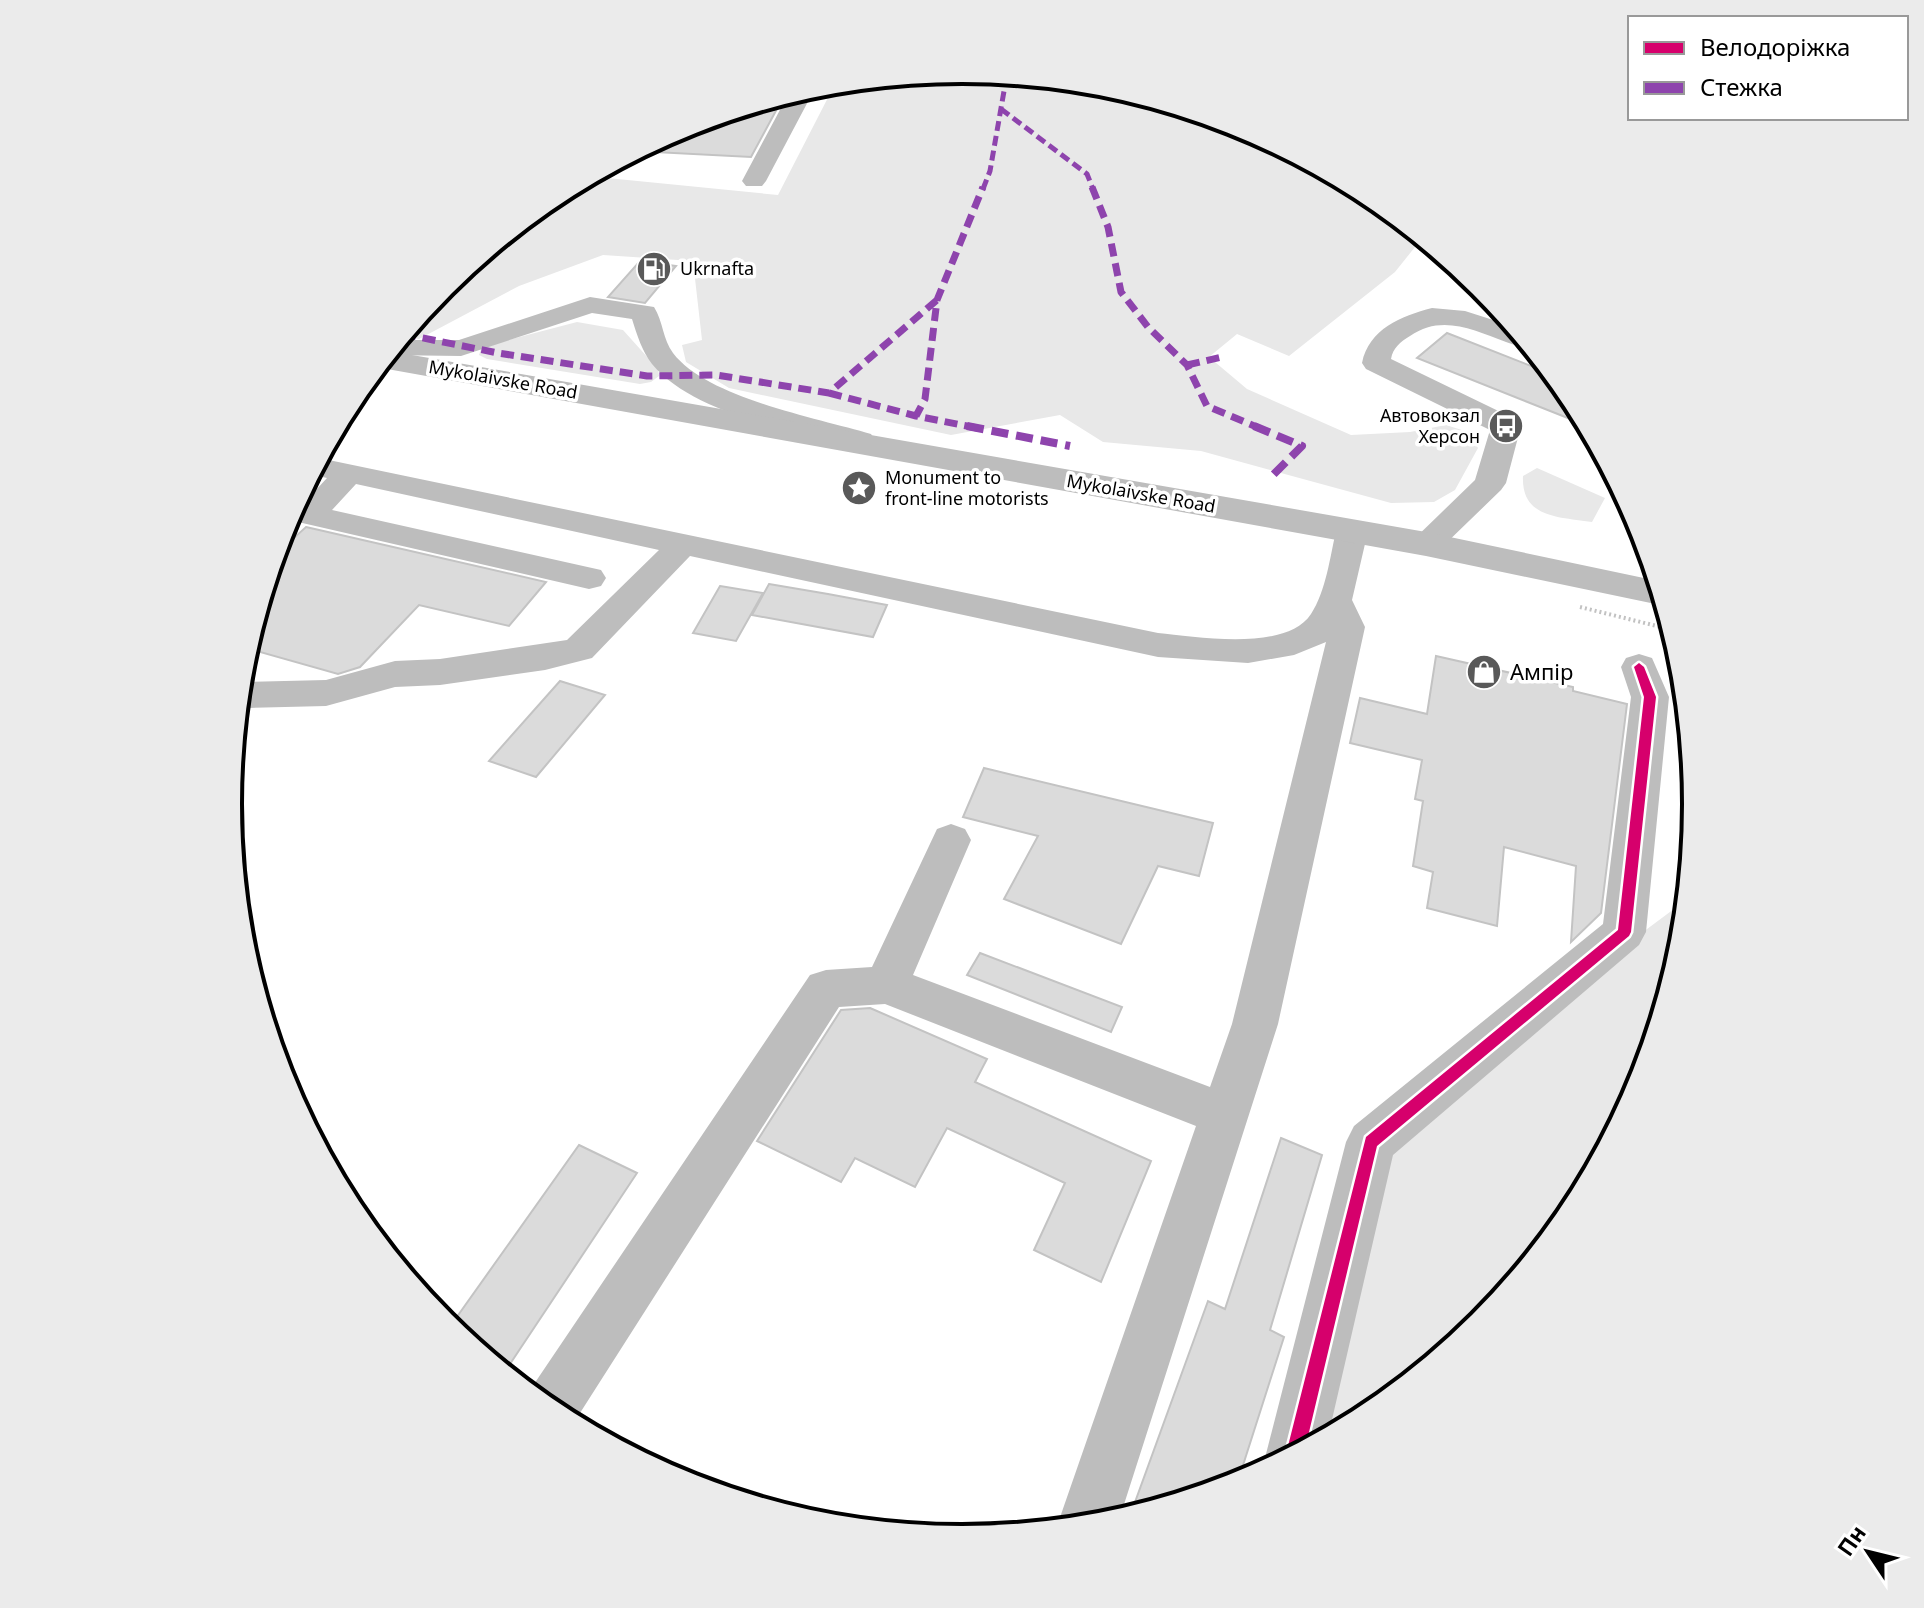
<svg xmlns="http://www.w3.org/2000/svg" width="1924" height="1608" font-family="'Noto Sans',sans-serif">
<rect width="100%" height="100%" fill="#fff"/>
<path fill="#e8e8e8" d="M962 70 1106 84 1243 126 1370 194 1423 237 1395 272 1289 356 1237 334 1209 357 1247 389 1351 435 1410 432 1446 425 1468 432 1478 448 1455 490 1434 502 1391 503 1201 451 1103 442 1060 415 951 435 729 388 686 362 682 345 702 340 693 261 603 255 519 286 419 339 401 336 443 285 555 193 587 176 778 195 836 82Z
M577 322 623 330 658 369 659 376 651 382 640 384 487 359 479 355 481 349 493 344Z
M1537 468 1605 498 1592 522C1559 517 1521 518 1523 476Z
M1686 900 1682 948 1640 1085 1572 1212 1481 1323 1369 1415 1318 1442 1385 1150 1635 938Z"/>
<path fill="#dbdbdb" stroke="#c3c3c3" stroke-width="2" d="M785 94 751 157 634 151 682 126Z
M640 261 676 266 645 303 608 297Z
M1447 333 1554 375 1573 397 1588 426 1417 358Z
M306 527 546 582 509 626 419 605 360 667 338 674 246 648 274 556Z
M769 584 828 594 887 605 873 637 752 615Z
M720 586 763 593 736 641 693 633Z
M1436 656 1573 687V691L1627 704 1601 913 1571 942 1576 866 1504 847 1497 926 1427 908 1433 872 1413 866 1423 801 1415 799 1422 760 1350 743 1360 698 1427 714Z
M560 681 605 695 536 777 489 761Z
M984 768 1213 823 1199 876 1158 866 1121 944 1004 899 1038 836 963 817Z
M980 953 1122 1007 1111 1032 967 975Z
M870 1008 987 1059 975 1082 1151 1161 1101 1282 1034 1250 1065 1183 947 1128 915 1187 855 1158 841 1182 757 1141 841 1010Z
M1281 1138 1322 1155 1270 1330 1284 1337 1237 1484 1130 1516 1208 1301 1225 1309Z
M579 1145 637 1173 504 1373 449 1328Z"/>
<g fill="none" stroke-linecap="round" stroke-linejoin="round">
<path stroke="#c2c2c2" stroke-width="4" stroke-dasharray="2 3" stroke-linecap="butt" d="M1580 607 1673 630"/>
<path fill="#bdbdbd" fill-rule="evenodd" d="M807 88 812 94 766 181 762 186H746L742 181 789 93Z
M590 297 654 307C663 321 663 340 673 353 707 398 817 418 871 434L875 440 871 446 860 449 849 446C789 429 694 414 652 364 642 351 637 335 632 319L592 313 461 356 386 355 398 340H459Z
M1432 308 1465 311 1515 327 1531 346C1522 348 1515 345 1506 342 1473 330 1442 314 1410 336 1400 342 1393 348 1391 359L1517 420 1521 426 1506 483 1501 490 1438 551 1426 554 1414 551 1409 544 1475 480 1490 430 1366 369 1362 363C1369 329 1401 316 1432 308Z
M319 458 1158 633C1197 637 1286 652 1311 614 1326 591 1330 557 1336 531L1340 524 1352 521 1364 524 1368 531 1352 600 1365 627 1278 1024 1119 1520 1058 1529 1057 1526 1196 1126 885 1004 839 1007 573 1424 554 1414 528 1393 810 975 826 970 872 967 937 829 951 824 965 829 971 840 913 975 1210 1087 1232 1024 1326 642 1294 655 1248 663 1158 657 690 556 592 658 545 670 440 685 395 687 326 706 249 708 238 705 240 685 249 682 326 680 395 661 440 659 567 640 659 550 356 484 332 510 601 570 606 578 601 586 589 589 298 522 293 515 327 478 310 474Z
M1639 654 1652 658 1669 697 1646 932 1639 945 1393 1155 1328 1437 1272 1467 1266 1454 1346 1142 1354 1126 1603 924 1631 697 1621 667 1626 658Z"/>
<path fill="#bdbdbd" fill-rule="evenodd" d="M389 351 1426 532 1658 581 1665 606 1426 556 376 367Z"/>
<path stroke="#8e44ad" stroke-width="5" stroke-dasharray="10 5" stroke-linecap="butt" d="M1001 109 1087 174 1093 189
M983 189 990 171 1007 74"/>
<path stroke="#8e44ad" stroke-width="7" stroke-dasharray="13 7" stroke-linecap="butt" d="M1092 187 1108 227 1121 292 1148 327 1187 365 1207 406 1259 428
M403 334 498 353 647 376 716 375 829 393 937 300
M1187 365 1222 357
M829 393 916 416
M977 428 916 416 925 399 937 300 983 187"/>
<path stroke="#8e44ad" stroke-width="8" stroke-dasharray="17 8" stroke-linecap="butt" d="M967 426 1070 446
M1254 426 1302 446 1273 475"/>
<g stroke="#fff" stroke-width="5">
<path id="cycleway" d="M1639 663 1644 667 1656 697 1631 932 1629 936 1377 1146 1305 1449 1288 1458 1286 1454 1366 1137 1618 930 1644 697 1634 667Z"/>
</g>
<use href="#cycleway" fill="#d6006c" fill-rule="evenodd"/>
</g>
<defs>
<g id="fuel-disc" transform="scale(1.8)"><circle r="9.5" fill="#595959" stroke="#fff"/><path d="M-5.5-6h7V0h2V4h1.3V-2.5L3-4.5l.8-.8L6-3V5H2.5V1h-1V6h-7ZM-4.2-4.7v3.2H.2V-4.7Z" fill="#fff"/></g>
<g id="bus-disc" transform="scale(1.8)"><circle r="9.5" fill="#595959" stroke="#fff"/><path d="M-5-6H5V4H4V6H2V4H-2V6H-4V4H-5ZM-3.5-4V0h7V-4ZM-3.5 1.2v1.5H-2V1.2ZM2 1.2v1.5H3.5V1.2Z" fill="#fff"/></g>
<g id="sight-disc" transform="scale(1.8)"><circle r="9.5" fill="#595959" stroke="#fff"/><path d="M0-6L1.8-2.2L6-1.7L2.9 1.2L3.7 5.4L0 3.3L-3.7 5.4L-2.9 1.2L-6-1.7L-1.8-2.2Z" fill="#fff"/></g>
<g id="shop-disc" transform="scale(1.8)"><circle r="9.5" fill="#595959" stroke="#fff"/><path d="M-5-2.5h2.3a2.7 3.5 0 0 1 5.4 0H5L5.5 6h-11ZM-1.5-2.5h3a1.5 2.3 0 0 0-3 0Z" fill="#fff"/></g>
</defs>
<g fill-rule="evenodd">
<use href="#fuel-disc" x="654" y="269"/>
<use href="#bus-disc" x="1506" y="426"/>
<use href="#sight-disc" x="859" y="488"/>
<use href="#shop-disc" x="1484" y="672"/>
</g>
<g text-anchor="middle" stroke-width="7" stroke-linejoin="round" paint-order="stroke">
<g font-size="18" fill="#000" stroke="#fff" text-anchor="start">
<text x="680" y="275">Ukrnafta</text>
<text x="1480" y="422" text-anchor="end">Автовокзал<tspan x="1480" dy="21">Херсон</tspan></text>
<text x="885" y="484">Monument to<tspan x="885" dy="21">front-line motorists</tspan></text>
</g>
<g font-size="18" fill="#000" stroke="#fff">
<text transform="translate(503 380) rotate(10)" y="6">Mykolaivske Road</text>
<text transform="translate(1141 494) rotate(10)" y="6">Mykolaivske Road</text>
</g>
<g font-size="22" fill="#000" stroke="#fff" text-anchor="start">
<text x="1510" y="680">Ампір</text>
</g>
</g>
<path d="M0 0H1924V1608H0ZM242 804a720 720 0 1 1 1440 0a720 720 0 1 1-1440 0Z" fill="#ebebeb" fill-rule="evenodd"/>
<path fill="none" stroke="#000" stroke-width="4" d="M242 804a720 720 0 1 1 1440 0a720 720 0 1 1-1440 0Z"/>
<rect x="1628" y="16" width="280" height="104" fill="#ffffff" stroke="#999999" stroke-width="2"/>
<rect x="1644" y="42" width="40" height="12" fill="#d6006c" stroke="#999999" stroke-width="2"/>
<text x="1700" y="56" font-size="24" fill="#000000">Велодоріжка</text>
<rect x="1644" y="82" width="40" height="12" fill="#8e44ad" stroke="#999999" stroke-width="2"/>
<text x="1700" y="96" font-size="24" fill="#000000">Стежка</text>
<g transform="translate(1868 1552) rotate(305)" stroke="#ffffff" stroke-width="6" paint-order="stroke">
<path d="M0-6L14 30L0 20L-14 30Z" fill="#000000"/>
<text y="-12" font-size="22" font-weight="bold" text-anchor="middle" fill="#000000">Пн</text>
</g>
</svg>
